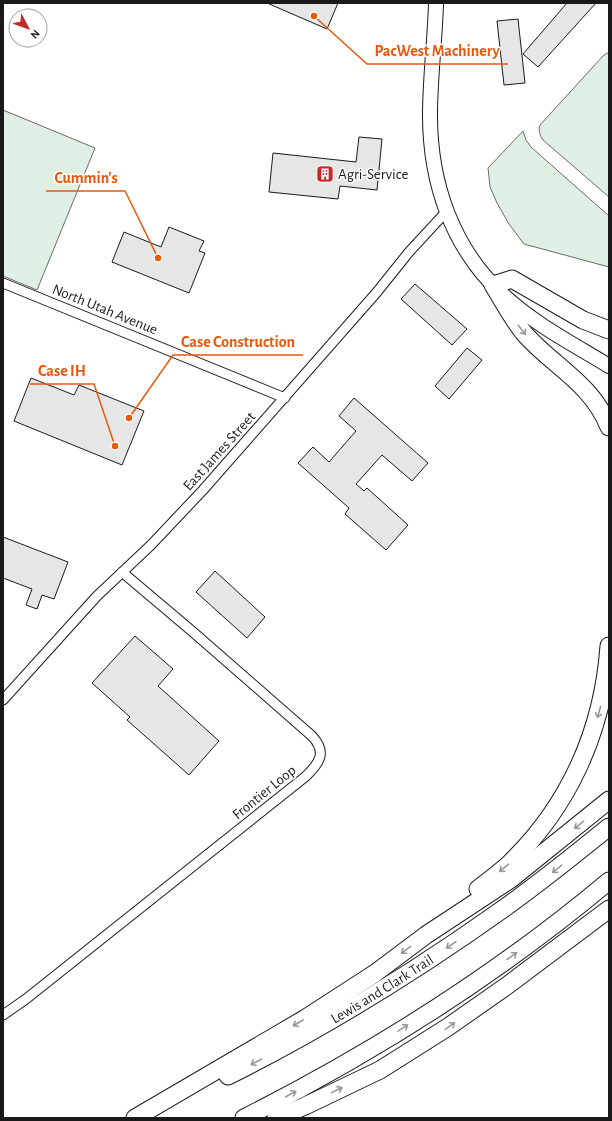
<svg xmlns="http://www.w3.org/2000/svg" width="612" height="1121" font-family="'Alegreya Sans',sans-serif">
<rect width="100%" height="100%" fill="#fff"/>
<path fill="#e0efe3" stroke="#6a6a6a" d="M607 53 609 54V197L543 140C540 135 538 131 540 125L603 56Z
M3 110 95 148 37 290 3 276Z
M523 131 526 140 531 147 609 216V267L524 244 509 224 497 203 490 187 488 168Z"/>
<path fill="#e6e6e6" stroke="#1a1a1a" d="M267 3H338L327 29Z
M567 3H596L538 67 523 54Z
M518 19 525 83 504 85 497 21Z
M359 137 382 139 377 190 340 186 338 199 269 192 273 153 356 162Z
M169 227 204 241 199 251 205 253 189 293 112 262 124 232 161 247Z
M415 284 467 329 452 345 401 299Z
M467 348 482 360 449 399 435 386Z
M31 378 74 395 79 385 144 411 122 465 14 421Z
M354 398 428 463 412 481 382 455 356 484 364 491 367 488 408 525 386 550 345 514 349 508 298 463 313 447 329 462 356 431 339 416Z
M3 537 68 562 54 599 42 595 37 609 26 605 32 589 3 578Z
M215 571 265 617 247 638 196 592Z
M135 636 173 669 158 686 219 741 189 775 127 720 130 717 92 683Z"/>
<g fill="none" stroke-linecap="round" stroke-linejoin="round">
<g stroke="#1a1a1a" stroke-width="11">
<path id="minor" d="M3 283 285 398
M3 700 97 596 151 545 203 490 377 292 409 252 446 212
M3 1015 26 999 305 777C320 763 327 752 312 736L193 632 122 572"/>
</g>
<g stroke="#1a1a1a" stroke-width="16">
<path id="primary" d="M436 3C435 40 430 78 430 115 430 183 452 248 503 295 534 324 573 344 609 366"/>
</g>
<g stroke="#1a1a1a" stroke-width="19">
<g id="motorway">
<path d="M609 330 583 320 512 279 493 285C503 301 512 318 523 332 552 366 591 382 609 427"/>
<path d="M478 889C488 881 499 873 509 864 570 805 603 730 609 646"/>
<path id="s1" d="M228 1076C324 1028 416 971 503 909 540 883 574 855 609 827"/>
<path d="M135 1118 306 1018 374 974 426 935 511 879 609 800"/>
<path d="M244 1118C373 1053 498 974 609 881"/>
<path d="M276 1118 305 1106 380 1070 448 1027 508 985 609 909"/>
</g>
</g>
<use href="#minor" stroke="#fff" stroke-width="9"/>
<use href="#primary" stroke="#fff" stroke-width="14"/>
<use href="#motorway" stroke="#fff" stroke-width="17"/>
</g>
<defs><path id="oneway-shaft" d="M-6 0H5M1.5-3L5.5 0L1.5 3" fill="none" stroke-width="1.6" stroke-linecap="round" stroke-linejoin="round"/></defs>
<g stroke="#989898">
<use href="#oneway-shaft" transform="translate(522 330) rotate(52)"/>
<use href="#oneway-shaft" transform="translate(599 712) rotate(106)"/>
<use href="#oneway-shaft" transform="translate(579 825) rotate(141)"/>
<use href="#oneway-shaft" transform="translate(504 868) rotate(140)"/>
<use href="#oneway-shaft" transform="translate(557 869) rotate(141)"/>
<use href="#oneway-shaft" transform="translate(451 945) rotate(146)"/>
<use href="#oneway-shaft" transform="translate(406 950) rotate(144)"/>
<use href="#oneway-shaft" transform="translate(512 956) rotate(-35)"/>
<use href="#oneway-shaft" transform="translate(298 1023) rotate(150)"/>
<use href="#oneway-shaft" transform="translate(450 1026) rotate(-34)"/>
<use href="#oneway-shaft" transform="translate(403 1028) rotate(-32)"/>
<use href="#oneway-shaft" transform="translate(256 1062) rotate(152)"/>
<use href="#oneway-shaft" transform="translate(337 1090) rotate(-26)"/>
<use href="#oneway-shaft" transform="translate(291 1094) rotate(-28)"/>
</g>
<defs>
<g id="building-square" transform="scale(0.9)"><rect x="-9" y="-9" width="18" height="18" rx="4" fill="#c62828" stroke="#fff"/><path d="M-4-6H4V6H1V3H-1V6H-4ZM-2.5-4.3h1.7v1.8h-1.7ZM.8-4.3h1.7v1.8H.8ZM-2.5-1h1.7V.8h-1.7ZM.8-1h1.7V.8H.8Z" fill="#fff"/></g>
</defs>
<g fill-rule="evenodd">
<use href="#building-square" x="325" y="174"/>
</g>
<g text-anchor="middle" stroke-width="3" stroke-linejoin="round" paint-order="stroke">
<g font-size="15" fill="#1a1a1a" stroke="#fff" text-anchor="start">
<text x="338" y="179">Agri-Service</text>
</g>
<g font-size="15" fill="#1a1a1a" stroke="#fff">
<text transform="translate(105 309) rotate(22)" y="5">North Utah Avenue</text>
<text transform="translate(219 451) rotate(-48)" y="5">East James Street</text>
<text transform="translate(264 792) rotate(-39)" y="5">Frontier Loop</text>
<text dy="5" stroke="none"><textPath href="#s1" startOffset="177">Lewis and Clark Trail</textPath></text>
</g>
</g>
<path fill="none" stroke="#e8590c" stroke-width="1.5" d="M314 16L367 64H508M158 258L125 191H46M129 418L173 355H303M115 446L94 384H30"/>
<g fill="#e8590c" stroke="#fff" stroke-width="1.5">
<circle cx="314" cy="16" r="4"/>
<circle cx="158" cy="258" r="4"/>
<circle cx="129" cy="418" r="4"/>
<circle cx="115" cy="446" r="4"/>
</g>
<g font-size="16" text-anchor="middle" font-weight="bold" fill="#e8590c" stroke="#fff" stroke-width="3" stroke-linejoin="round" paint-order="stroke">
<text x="437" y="56">PacWest Machinery</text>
<text x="86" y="183">Cummin's</text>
<text x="238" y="347">Case Construction</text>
<text x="62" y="376">Case IH</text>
</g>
<rect width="612" height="1121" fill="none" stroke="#1a1a1a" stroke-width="8"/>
<g transform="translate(28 28) rotate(131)"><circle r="19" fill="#ffffff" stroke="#a3a3a3"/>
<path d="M0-3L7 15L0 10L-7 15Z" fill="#c62828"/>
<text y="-6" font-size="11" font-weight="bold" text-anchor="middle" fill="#1a1a1a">N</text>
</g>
</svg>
